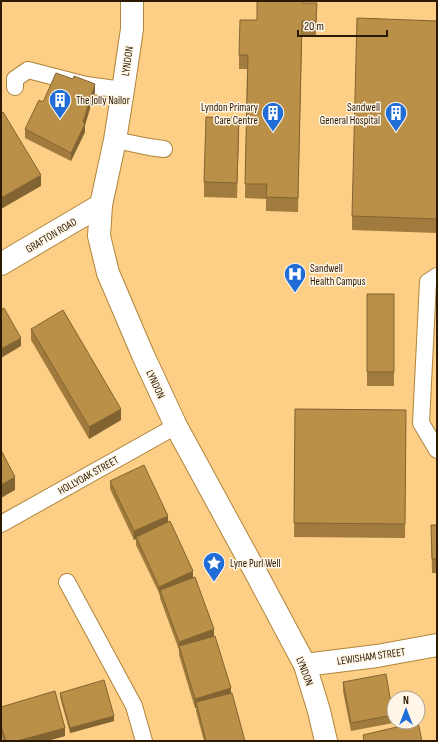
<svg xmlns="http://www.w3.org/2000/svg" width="438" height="742" font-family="'Sofia Sans Condensed',sans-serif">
<rect width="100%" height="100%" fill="#fcce86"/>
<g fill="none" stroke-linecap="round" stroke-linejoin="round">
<g stroke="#b0853c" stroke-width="18">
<path id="lane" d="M15 87V79L28 70 86 85 123 90
M115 140 149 147 164 149
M437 276 428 282 421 423 437 450
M1 524 176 426
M67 582 134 706 144 741"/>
</g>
<g stroke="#b0853c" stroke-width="24">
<path id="street" d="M1 264 101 205
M305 665 377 656 437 645"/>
</g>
<g stroke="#b0853c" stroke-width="24">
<path id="secondary" d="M132 1V29L123 90 115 140 101 205 99 236 108 273 143 355 176 426 256 573 305 665 319 711 326 741"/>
</g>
<use href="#lane" stroke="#fff" stroke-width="16"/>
<use href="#street" stroke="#fff" stroke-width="22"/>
<use href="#secondary" stroke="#fff" stroke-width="22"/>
</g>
<path fill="#a07b3d" d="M303 3 317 17 316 35H302L298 212 266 211V199L245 198 247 69H239V55L257 20Z
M437 21V233L352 230V216Z
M73 79 95 92 85 125V132L71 161 25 138V129L43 102Z
M239 132 237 198 204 197V182Z
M367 294H394V386H367Z
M31 329 121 420 89 439 31 340Z
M295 409 406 410 405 538 294 537Z
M110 481 168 522 193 578 214 636 245 741H204L196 711V708H195L179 655V650L160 598V595L136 545V539L134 540 110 489Z
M431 525H437V573H432Z
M343 682 393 715V723L351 731 343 691Z
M60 693 114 721 70 733 60 697Z
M1 707 65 736 47 741H3L1 734Z"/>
<path fill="#826432" d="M95 84V92L85 125V132L71 161V153Z
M41 175V186L1 209V198Z
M21 338V346L1 358V349Z
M121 409V420L89 439V427Z
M15 477V490L1 498V485Z
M168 516V524L136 537V539L134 540V531Z
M193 571V580L160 590 159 596V587Z
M214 629V637L179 646V650V642Z
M231 688V697L196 702V708H195V699Z
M114 716V721L70 733V728Z
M65 728V736L47 741H17Z"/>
<path fill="#ba8f47" stroke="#826432" d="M257 1H303V3H317L316 21H302L298 198 266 197 267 184H245L248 55H239L240 20H257Z
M357 18 437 21V219L352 216Z
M56 73 73 79 74 76 95 84 83 122 85 124 71 153 25 129 39 100 43 102Z
M3 112 41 175 1 198V113Z
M206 117 239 118 237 183 204 182Z
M367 294H394V372H367Z
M4 308 21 338 1 349V310Z
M63 310 121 409 89 427 31 329Z
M295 409 406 410 405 524 294 523Z
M1 450 15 477 1 485Z
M144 465 168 516 134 531 110 481Z
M170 521 193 571 159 587 136 537Z
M431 525H437V559H432Z
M195 577 214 629 179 642 160 590Z
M215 636 231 688 195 699 179 646Z
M386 674 393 715 351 723 343 682Z
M104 680 114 716 70 728 60 693Z
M55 691 65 728 17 741H6L1 726V707Z
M232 693 245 741H206L196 702Z
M418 722 422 741H364L363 735Z"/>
<defs>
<g id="building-pin" transform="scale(1.15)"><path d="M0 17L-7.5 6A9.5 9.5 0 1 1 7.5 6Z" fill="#216dd8" stroke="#fff6e8"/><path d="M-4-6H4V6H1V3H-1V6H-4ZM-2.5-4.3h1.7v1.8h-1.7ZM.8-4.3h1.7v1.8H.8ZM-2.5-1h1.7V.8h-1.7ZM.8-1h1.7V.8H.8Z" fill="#fff"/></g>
<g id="hospital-pin" transform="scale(1.15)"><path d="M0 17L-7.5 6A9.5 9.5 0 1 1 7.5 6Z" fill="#216dd8" stroke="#fff6e8"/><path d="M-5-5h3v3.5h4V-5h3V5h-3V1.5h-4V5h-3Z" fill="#fff"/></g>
<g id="sight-pin" transform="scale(1.15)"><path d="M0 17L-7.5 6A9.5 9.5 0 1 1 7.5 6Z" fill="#216dd8" stroke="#fff6e8"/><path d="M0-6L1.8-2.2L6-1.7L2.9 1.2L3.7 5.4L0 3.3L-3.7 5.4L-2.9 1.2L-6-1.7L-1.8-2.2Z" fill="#fff"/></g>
</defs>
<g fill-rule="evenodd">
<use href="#building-pin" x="60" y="100"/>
<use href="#building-pin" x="273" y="113"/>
<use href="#building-pin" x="396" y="113"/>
<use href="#hospital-pin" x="295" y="274"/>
<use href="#sight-pin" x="214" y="563"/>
</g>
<g text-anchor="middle" stroke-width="3" stroke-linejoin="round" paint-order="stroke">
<g font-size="11" fill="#2b1a00" stroke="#fff6e8">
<text transform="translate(127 61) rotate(-82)" y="4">LYNDON</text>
<text transform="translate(51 235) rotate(-31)" y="4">GRAFTON ROAD</text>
<text transform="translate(156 384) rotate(65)" y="4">LYNDON</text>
<text transform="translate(88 475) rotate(-29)" y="4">HOLLYOAK STREET</text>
<text transform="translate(371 656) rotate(-8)" y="4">LEWISHAM STREET</text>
<text transform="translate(305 671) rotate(69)" y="4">LYNDON</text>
</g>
<g font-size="11" fill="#2b1a00" stroke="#fff6e8" text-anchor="start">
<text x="76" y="104">The Jolly Nailor</text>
<text x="258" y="111" text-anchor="end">Lyndon Primary<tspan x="258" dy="13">Care Centre</tspan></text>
<text x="380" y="111" text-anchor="end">Sandwell<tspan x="380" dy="13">General Hospital</tspan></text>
<text x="310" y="272">Sandwell<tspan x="310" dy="13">Health Campus</tspan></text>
<text x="230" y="567">Lyne Purl Well</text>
</g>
</g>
<rect width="438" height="742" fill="none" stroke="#2b1a00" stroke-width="4"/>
<g transform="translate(406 710)"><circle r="19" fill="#fff6e8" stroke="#aa9e8b"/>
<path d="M0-3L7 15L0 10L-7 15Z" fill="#216dd8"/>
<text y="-6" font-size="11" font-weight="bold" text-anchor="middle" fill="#2b1a00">N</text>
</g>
<path d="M298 30v6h89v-6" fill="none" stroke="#2b1a00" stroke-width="2"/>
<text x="304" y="30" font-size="12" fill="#2b1a00" stroke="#fff6e8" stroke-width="3" paint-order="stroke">20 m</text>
</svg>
